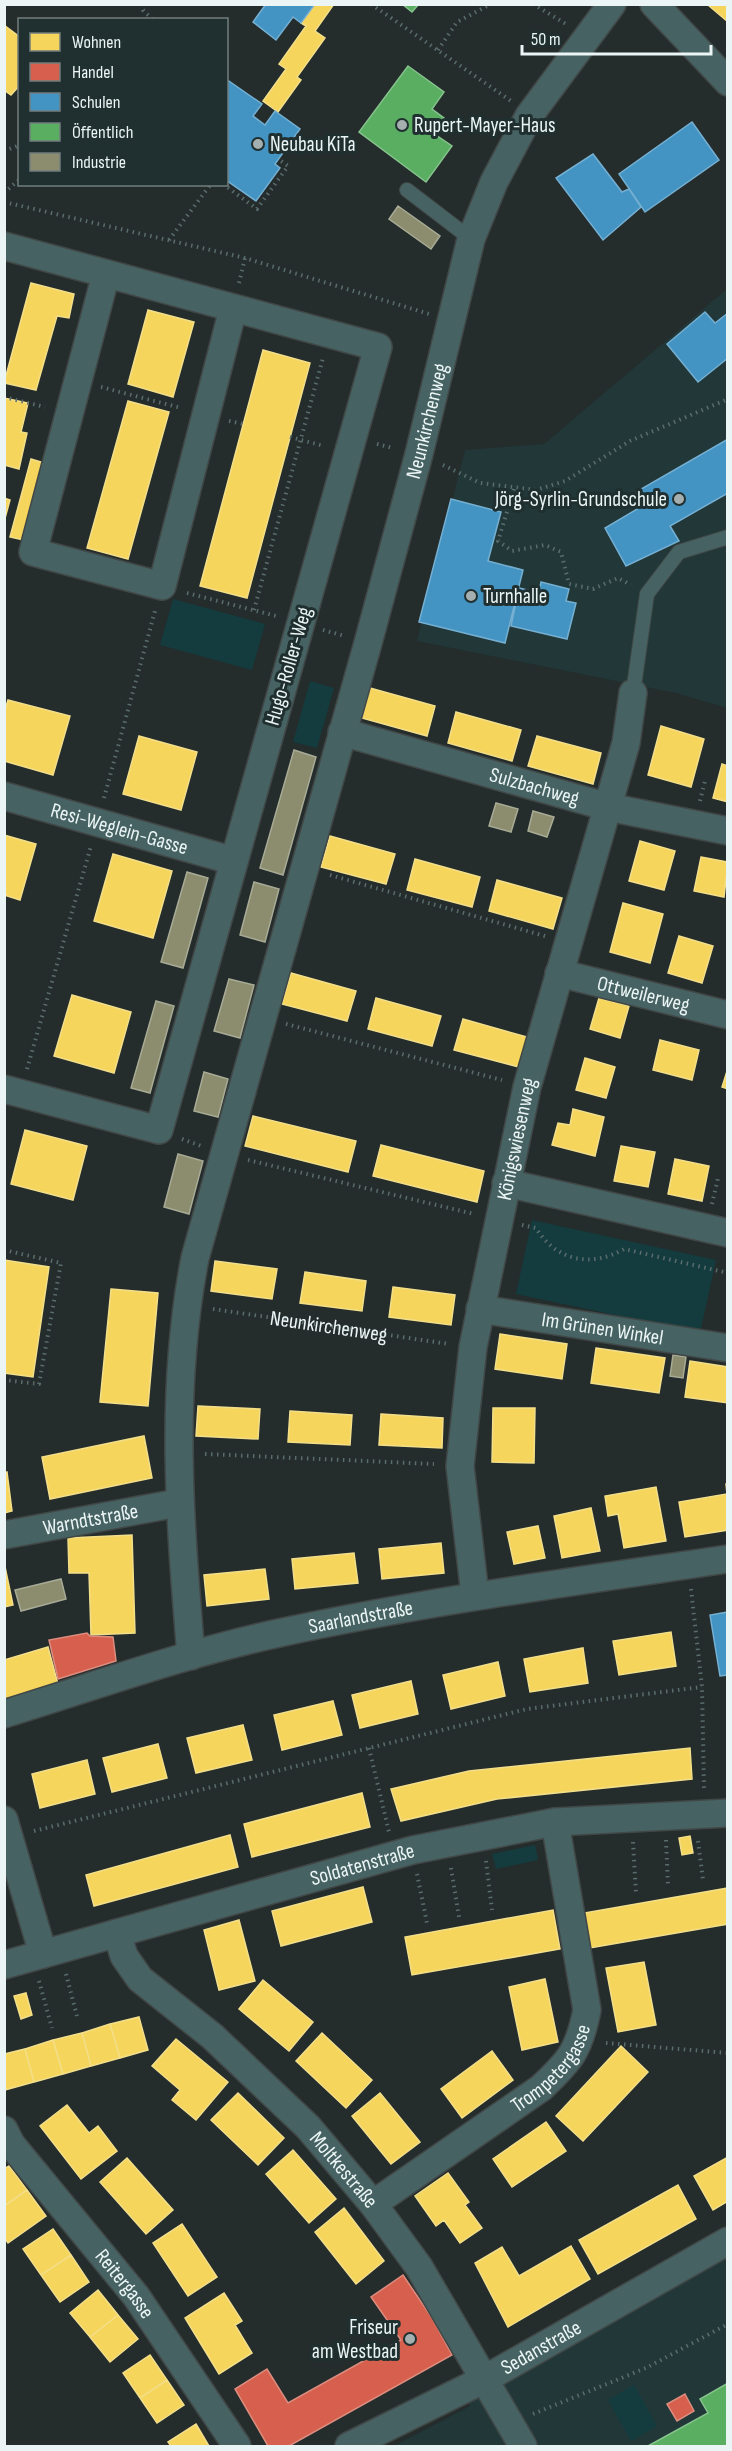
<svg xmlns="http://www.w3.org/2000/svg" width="732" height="2451" font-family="'Sofia Sans Condensed',sans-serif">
<rect width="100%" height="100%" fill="#242c2c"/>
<path fill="#213738" d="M727 289V708L676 693 417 641 465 450 544 444Z
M727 2235V2446H394L470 2406 464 2373Z"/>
<path fill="#143c3e" d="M173 599 265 624 252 670 160 645Z
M310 681 334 688 317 748 293 742Z
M532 1220 716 1260 700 1333 516 1294Z
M535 1845 538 1860 496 1869 492 1854Z
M634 2385 657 2426 631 2441 608 2400Z"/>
<path fill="#f6d55c" stroke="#f3df8a" stroke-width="1.5" d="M315 4H334L315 31 325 38 297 77 301 80 278 112 263 101 286 69 279 64 306 26 301 23Z
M728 4V22L708 5 709 4Z
M4 25 20 37V85L11 95 4 90Z
M31 283 74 294 69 318 57 316 36 390 4 383Z
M148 310 194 322 173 397 128 384Z
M263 350 310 363 247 598 200 586Z
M4 398 28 403 21 432 27 433 19 469 4 465Z
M128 401 169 412 128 559 87 548Z
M31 459 51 465 33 542 10 537Z
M4 498 10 500 4 522Z
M370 688 435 706 427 736 362 718Z
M8 700 70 716 53 775 4 761V713Z
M456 712 521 730 512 761 448 743Z
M661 726 704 739 691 787 648 775Z
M139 736 197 752 181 810 123 794Z
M537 736 601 753 593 784 528 766Z
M722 764 728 766V802L713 798Z
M4 835 36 844 20 900 4 895Z
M330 836 395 854 386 884 321 867Z
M640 841 675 851 664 890 629 881Z
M113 854 172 871 153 938 94 921Z
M701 857 728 862 724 897 694 891Z
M415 859 480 877 472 907 407 890Z
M497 880 562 898 553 929 489 911Z
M623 903 663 914 650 963 610 952Z
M679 936 713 946 702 983 668 973Z
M291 973 356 991 347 1021 282 1004Z
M72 995 131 1012 114 1073 54 1056Z
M376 998 441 1016 432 1046 368 1029Z
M599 998 629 1006 620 1038 590 1029Z
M463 1019 527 1037 519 1067 454 1050Z
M660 1040 699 1050 692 1080 653 1070Z
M585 1058 615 1067 606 1098 576 1090Z
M728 1068V1089L722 1087Z
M573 1109 604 1117 595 1156 552 1145 558 1123 570 1125Z
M253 1116 356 1141 348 1172 245 1146Z
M25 1130 87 1146 73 1200 11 1184Z
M381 1145 484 1171 477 1202 373 1176Z
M621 1146 655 1152 648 1187 614 1181Z
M675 1159 709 1166 702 1201 668 1194Z
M4 1260 49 1267 33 1377 4 1373Z
M215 1261 277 1269 272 1299 211 1291Z
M305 1272 366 1281 362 1311 300 1303Z
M393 1287 455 1295 451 1325 389 1317Z
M111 1289 158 1293 148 1406 100 1402Z
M500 1334 567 1344 562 1379 495 1369Z
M596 1348 665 1358 659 1393 591 1383Z
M690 1361 728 1367V1403L685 1397Z
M198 1406 260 1409 258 1439 196 1436Z
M493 1408H535L534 1463 492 1462Z
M290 1411 352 1415 350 1445 288 1442Z
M381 1414 443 1418 442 1448 379 1445Z
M144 1436 152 1478 50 1499 42 1457Z
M7 1472 12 1511 4 1513V1473Z
M726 1484H728V1530L685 1537 679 1502 727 1494Z
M656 1487 666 1541 624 1548 618 1514 608 1516 605 1496Z
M591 1508 600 1551 562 1558 554 1516Z
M538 1526 545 1558 514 1564 507 1532Z
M132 1535 135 1633 91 1635 89 1573H69L68 1538Z
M441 1543 444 1573 382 1579 379 1549Z
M354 1553 358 1583 295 1589 292 1559Z
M4 1562 13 1605 4 1607Z
M265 1569 269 1599 207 1606 204 1575Z
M671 1632 676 1666 619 1675 613 1641Z
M48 1647 58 1684 4 1699V1660Z
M583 1648 588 1683 530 1692 524 1659Z
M498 1662 505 1696 451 1709 443 1675Z
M411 1681 418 1714 360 1728 352 1695Z
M333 1701 342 1735 282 1750 274 1715Z
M243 1725 252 1760 196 1773 187 1738Z
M158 1744 167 1778 112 1792 103 1758Z
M690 1748 692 1779 497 1799 401 1821 391 1789 469 1771Z
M87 1760 95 1794 40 1808 32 1774Z
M362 1793 370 1827 252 1857 244 1824Z
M230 1835 238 1867 94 1906 86 1875Z
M690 1836 693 1853 682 1855 679 1838Z
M363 1887 372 1922 281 1946 272 1911Z
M728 1888V1924L590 1948 584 1913Z
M553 1910 560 1949 412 1975 405 1937Z
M239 1920 255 1981 219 1990 204 1930Z
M644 1962 656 2025 618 2032 606 1968Z
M545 1979 558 2042 522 2050 509 1987Z
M263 1980 313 2022 289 2051 239 2009Z
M26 1993 32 2015 21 2019 14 1996Z
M139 2017 148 2050 120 2058 110 2024Z
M110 2024 120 2058 91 2066 82 2033Z
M82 2033 91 2066 63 2074 53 2040Z
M322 2033 372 2080 346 2108 296 2061Z
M176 2039 228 2082 196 2120 172 2100 180 2090 152 2066Z
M53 2040 63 2074 34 2082 25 2049Z
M621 2046 648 2072 583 2141 556 2116Z
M25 2049 34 2082 5 2090 4 2054Z
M492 2051 513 2080 462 2118 441 2089Z
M238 2093 284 2138 258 2165 211 2120Z
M380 2093 420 2142 391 2164 352 2116Z
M67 2105 89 2133 98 2126 117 2151 81 2179 40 2126Z
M546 2122 566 2151 512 2187 493 2159Z
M293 2150 336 2199 309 2223 266 2174Z
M728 2157V2201L713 2210 694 2176Z
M127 2158 173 2210 146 2234 100 2182Z
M9 2166 27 2190 4 2206V2169Z
M448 2173 469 2202 465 2205 482 2228 460 2243 444 2220 436 2226 415 2196Z
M678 2185 696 2219 598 2274 579 2240Z
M27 2190 46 2216 8 2243 4 2237V2206Z
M344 2208 384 2261 356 2284 315 2232Z
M182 2224 217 2277 188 2296 153 2243Z
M53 2229 71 2255 41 2275 23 2249Z
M571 2246 590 2279 508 2327 475 2263 502 2247 519 2276Z
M71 2255 89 2282 60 2302 41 2275Z
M98 2290 118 2315 90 2337 70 2313Z
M224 2293 242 2321 235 2325 252 2353 219 2374 185 2318Z
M118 2315 138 2339 110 2362 90 2337Z
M150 2355 167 2380 140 2398 123 2373Z
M167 2380 184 2405 157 2423 140 2398Z
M196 2424 209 2446H171L168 2442Z"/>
<path fill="#d6604d" stroke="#dc8d7f" stroke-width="1.5" d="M87 1633 90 1636 113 1637 116 1661 58 1679 49 1640Z
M403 2275 432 2318 452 2355 289 2446H268L235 2389 267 2369 288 2403 401 2340 371 2297Z
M685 2394 694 2411 677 2421 667 2404Z"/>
<path fill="#4393c3" stroke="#75b0d2" stroke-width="1.5" d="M266 4H315L301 23 293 17 276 40 253 22Z
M226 79 262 104 253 116 265 125 275 111 300 129 275 164 280 168 256 201 226 180Z
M692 122 719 160 645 212 619 174Z
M593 154 622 192 629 189 641 207 603 240 556 178Z
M705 312 715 323 728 313V358L698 382 667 344Z
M728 439V493L670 526 679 541 626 566 605 528 644 505 636 492Z
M451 499 501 512 488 561 523 570 505 643 419 622Z
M541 582 569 589 566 601 576 603 567 639 511 626 519 588 539 593Z
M728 1612V1675L720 1676 710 1615Z"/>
<path fill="#5aae61" stroke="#86c38d" stroke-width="1.5" d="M402 4H419L412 12Z
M408 66 444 92 432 109 444 118 433 133 452 146 426 182 359 132Z
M728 2383V2446H648L708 2413 700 2399Z"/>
<path fill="#8c8c6e" stroke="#a8ac96" stroke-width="1.5" d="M398 206 440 236 431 249 389 219Z
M294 750 316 757 283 875 260 868Z
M496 803 518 809 511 832 489 826Z
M533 811 554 817 547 837 528 831Z
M187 872 208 878 183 968 161 962Z
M254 882 279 889 265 942 240 935Z
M229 979 254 985 240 1038 214 1031Z
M156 1001 174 1006 150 1093 131 1088Z
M204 1072 228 1079 218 1117 194 1111Z
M178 1154 203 1161 189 1214 164 1207Z
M673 1355 686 1357 683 1378 670 1376Z
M61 1579 66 1599 21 1611 15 1590Z"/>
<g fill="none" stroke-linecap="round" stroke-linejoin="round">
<g stroke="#414747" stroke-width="16">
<path id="service" d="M407 190 471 239
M633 693 647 594 679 552 728 537"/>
</g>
<g stroke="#414747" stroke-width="30">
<g id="minor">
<path d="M654 4 728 82"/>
<path d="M4 246 378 347 159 1130 4 1089"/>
<path d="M106 274 33 552 162 586 233 309"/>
<path id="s2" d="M342 732 608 807 728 831"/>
<path id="s3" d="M4 796 234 861"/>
<path id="s4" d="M559 973 728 1015"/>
<path d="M506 1183 728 1233"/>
<path id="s5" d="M480 1309 728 1348"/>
<path id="s6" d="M4 1535 178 1503"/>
<path id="s7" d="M475 1595 460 1466 473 1347 527 1087 626 743 633 693"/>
<path id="s8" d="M191 1656C180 1522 169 1392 195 1258L368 643 419 454 471 239 494 182 529 116 612 4"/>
<path id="s9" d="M4 1714C95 1686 186 1653 279 1633 427 1601 578 1581 728 1559"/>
<path d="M4 1820 43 1954"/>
<path id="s10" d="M117 1933 124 1956 140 1979 212 2036 308 2127 373 2204 419 2267 523 2446"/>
<path id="s11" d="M4 1965 413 1850 555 1822 728 1813"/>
<path id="s12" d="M4 2130 11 2144 136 2296 237 2446"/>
<path id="s13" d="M373 2204 541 2088C571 2060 579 2050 587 2010L555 1822"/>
<path id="s14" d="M349 2446 485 2379 728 2241"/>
</g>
</g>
<g stroke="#5a6c6d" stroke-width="4" stroke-dasharray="1.5 4.5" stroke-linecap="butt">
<path d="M142 4 143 10 153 20"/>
<path d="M371 4 511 101"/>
<path d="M533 4 566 24"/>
<path d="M438 50 457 22 491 4"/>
<path d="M4 151 20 145"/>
<path d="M223 184 257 209 288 166 278 159"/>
<path d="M4 193 20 179"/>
<path d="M4 202 245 258 429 314"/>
<path d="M169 240 211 184"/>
<path d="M239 283 245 258"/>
<path d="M101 387 181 408"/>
<path d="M4 397 45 407"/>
<path d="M229 421 243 424"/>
<path d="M290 437 324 446"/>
<path d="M377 444 393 448"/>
<path d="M443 465 480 483 536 490 565 481 630 441 728 399"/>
<path d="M514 489 498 541 512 551 545 545 561 552 569 584 593 589 618 578 631 585"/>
<path d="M187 593 276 616"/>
<path d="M254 610 323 358"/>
<path d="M323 630 345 636"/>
<path d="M104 798 155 611"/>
<path d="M700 801 705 781"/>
<path d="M330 875 545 936"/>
<path d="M286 1024 502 1080"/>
<path d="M27 1069 91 846"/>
<path d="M182 1139 201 1146"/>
<path d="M248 1160 474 1214"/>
<path d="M712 1204 718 1178"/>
<path d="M522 1225 536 1228C556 1261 591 1268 624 1249L728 1273"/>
<path d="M4 1250 61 1263 39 1384 4 1380"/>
<path id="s1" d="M213 1309 449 1344"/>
<path d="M205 1454 434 1464"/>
<path d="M691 1589 702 1687 704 1788"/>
<path d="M369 1748 389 1832"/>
<path d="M34 1831 527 1709 702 1687"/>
<path d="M666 1840 668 1885"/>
<path d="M698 1841 703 1880"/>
<path d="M633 1842 636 1893"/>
<path d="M486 1861 492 1910"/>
<path d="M451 1868 459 1917"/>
<path d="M417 1874 427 1923"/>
<path d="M66 1974 78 2020"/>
<path d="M39 1981 52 2028"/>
<path d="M606 2043 728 2053"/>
<path d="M533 2414 646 2368 728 2324"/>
</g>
<use href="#service" stroke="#476262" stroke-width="14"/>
<use href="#minor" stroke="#476262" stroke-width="27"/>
</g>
<g fill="#a5afaf" stroke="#202f2f" stroke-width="2">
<circle cx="402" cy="125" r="6"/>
<circle cx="258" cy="144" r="6"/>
<circle cx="679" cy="499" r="6"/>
<circle cx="471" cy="596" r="6"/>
<circle cx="410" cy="2339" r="6"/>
</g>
<g text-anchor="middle" stroke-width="6" stroke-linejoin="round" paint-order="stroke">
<g font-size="21" fill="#ebf5f5" stroke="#202f2f" text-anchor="start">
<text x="414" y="132">Rupert-Mayer-Haus</text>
<text x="270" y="151">Neubau KiTa</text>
<text x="667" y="506" text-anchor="end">Jörg-Syrlin-Grundschule</text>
<text x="483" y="603">Turnhalle</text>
<text x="398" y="2334" text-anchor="end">Friseur<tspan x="398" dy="24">am Westbad</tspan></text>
</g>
<g font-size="21" fill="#ebf5f5" stroke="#202f2f">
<text dy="7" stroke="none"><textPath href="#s8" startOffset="1268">Neunkirchenweg</textPath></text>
<text transform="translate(288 666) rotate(-74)" y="7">Hugo-Roller-Weg</text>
<text dy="7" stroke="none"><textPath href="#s2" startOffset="200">Sulzbachweg</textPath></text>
<text dy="7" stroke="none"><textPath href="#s3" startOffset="120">Resi-Weglein-Gasse</textPath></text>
<text dy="7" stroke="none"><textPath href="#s4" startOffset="87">Ottweilerweg</textPath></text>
<text dy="7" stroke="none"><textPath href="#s7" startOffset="462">Königswiesenweg</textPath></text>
<text dy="7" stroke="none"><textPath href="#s1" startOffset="117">Neunkirchenweg</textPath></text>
<text dy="7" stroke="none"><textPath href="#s5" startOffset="124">Im Grünen Winkel</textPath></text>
<text dy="7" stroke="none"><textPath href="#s6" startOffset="88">Warndtstraße</textPath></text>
<text dy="7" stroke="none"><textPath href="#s9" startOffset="370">Saarlandstraße</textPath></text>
<text dy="7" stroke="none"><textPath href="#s11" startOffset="372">Soldatenstraße</textPath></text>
<text dy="7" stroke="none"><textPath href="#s13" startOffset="226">Trompetergasse</textPath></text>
<text dy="7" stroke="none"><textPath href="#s10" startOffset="332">Moltkestraße</textPath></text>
<text dy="7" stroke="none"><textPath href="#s12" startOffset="196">Reitergasse</textPath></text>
<text dy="7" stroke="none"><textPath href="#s14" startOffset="216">Sedanstraße</textPath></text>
</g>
</g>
<rect width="732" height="2451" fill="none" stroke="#ebf5f5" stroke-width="12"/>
<rect x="18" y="18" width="210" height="168" fill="#202f2f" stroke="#717e7e" stroke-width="1.5"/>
<rect x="30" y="33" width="30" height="18" fill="#f6d55c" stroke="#717e7e" stroke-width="1.5"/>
<text x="72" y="48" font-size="18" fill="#ebf5f5">Wohnen</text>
<rect x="30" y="63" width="30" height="18" fill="#d6604d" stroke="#717e7e" stroke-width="1.5"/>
<text x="72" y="78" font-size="18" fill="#ebf5f5">Handel</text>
<rect x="30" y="93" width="30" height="18" fill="#4393c3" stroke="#717e7e" stroke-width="1.5"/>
<text x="72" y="108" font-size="18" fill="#ebf5f5">Schulen</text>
<rect x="30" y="123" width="30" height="18" fill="#5aae61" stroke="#717e7e" stroke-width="1.5"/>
<text x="72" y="138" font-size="18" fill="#ebf5f5">Öffentlich</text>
<rect x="30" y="153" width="30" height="18" fill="#8c8c6e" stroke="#717e7e" stroke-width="1.5"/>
<text x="72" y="168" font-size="18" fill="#ebf5f5">Industrie</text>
<path d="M522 45v9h189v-9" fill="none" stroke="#ebf5f5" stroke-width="3"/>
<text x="531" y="45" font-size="18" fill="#ebf5f5" stroke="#202f2f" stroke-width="4.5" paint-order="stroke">50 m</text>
</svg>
